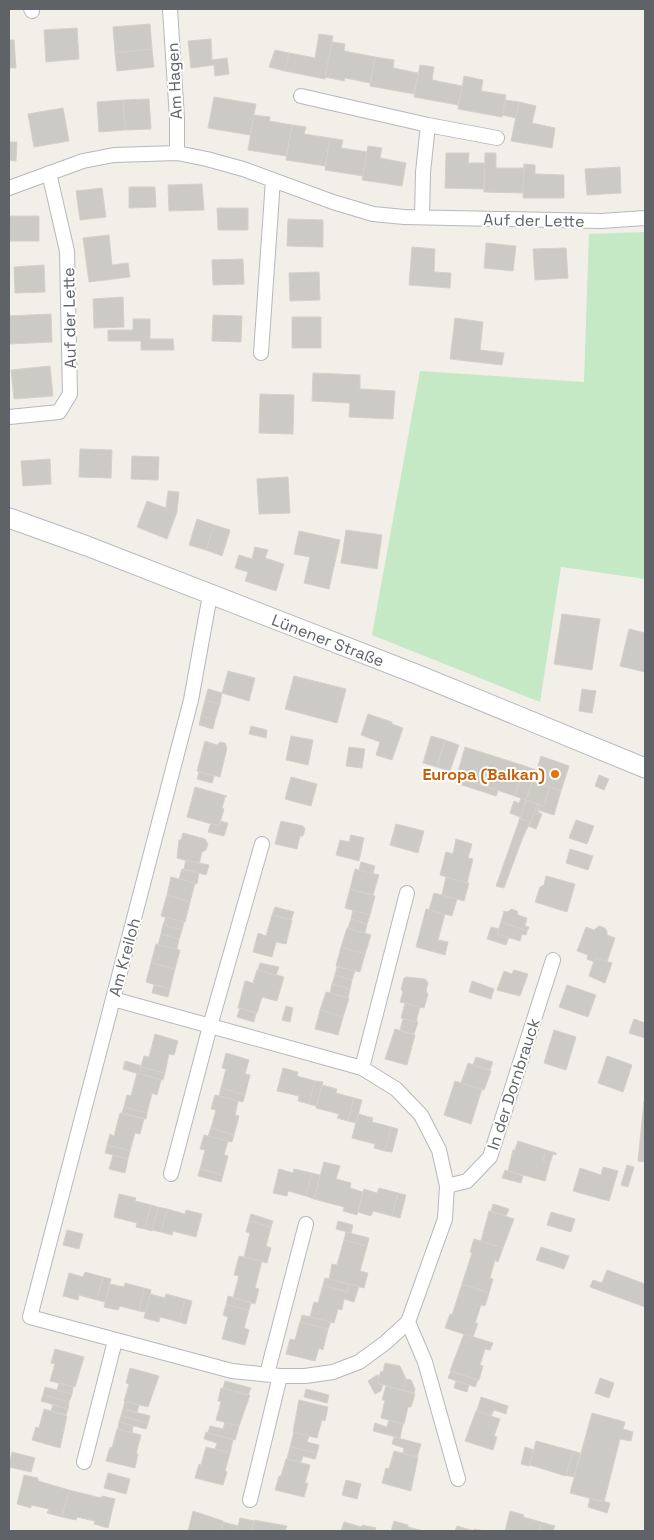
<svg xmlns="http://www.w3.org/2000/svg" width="654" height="1540" font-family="'Space Grotesk',sans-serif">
<rect width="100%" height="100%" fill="#f1efe8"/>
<path fill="#c5e8c5" d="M645 232V579L561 567 540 702 372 635 420 371 584 382 589 234Z"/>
<path fill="#cccac5" stroke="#d6d1c6" d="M150 24 152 49 115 53 113 27Z
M77 28 79 59 46 62 44 30Z
M319 34 333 36 325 79 285 71 289 53 315 58Z
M211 39 212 60 227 58 229 74 215 76 214 65 191 68 188 41Z
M9 40H14L16 68H9Z
M332 42 345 44 344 51 375 57 370 83 345 78 344 81 325 77Z
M152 49 154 67 117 71 115 53Z
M275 50 289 53 285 71 269 67Z
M375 57 394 60 393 68 418 73 414 94 370 86Z
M420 65 434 67 432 80 462 86 458 105 414 97Z
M464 76 483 80 481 91 506 95 502 117 458 109Z
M214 97 256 104 250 135 208 128Z
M149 99 151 129 125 130 123 100Z
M123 100 125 130 99 132 97 102Z
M505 100 519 102 516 118 502 115Z
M519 102 536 106 532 123 555 128 552 148 511 141Z
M63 108 69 141 34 147 28 114Z
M254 115 270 117 269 121 292 125 286 156 248 150Z
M292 125 306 127 304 134 330 138 325 166 286 160Z
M330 138 343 140 341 148 367 152 363 176 325 170Z
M9 142H17L16 161 9 160Z
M368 146 382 148 380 158 406 163 402 186 362 180Z
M446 153H469L468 163H485L484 189 445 188Z
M485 153H496V168H524L523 193 484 192Z
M524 164 535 165V174L564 175V198H523Z
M620 167 621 193 587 195 585 169Z
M202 184 204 210 169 211 168 185Z
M129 187H155L156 207 129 208Z
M102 188 106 217 80 220 76 191Z
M217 208H248V230H218Z
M9 216H39V241H9Z
M288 219 323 220V247L287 246Z
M109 235 112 265 128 263 130 277 89 282 83 238Z
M486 243 516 246 513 271 484 268Z
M412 247 435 249 434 272 451 273 450 288 409 285Z
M566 248 568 278 535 280 533 249Z
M243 259 244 284 213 285 212 260Z
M44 265 45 292 15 293 14 267Z
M319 272 320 300 290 301 289 273Z
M123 297 124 327 94 328 93 299Z
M51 314 52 342 9 344V316Z
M213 315 242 316 241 342 212 341Z
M292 317H321V348H292Z
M455 318 483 322 480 350 504 353 502 365 450 359Z
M133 319H150V339H173L174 350H141V341H108V330H133Z
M50 366 53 396 14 399 11 370Z
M313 373 360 375V389L395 391 393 419 349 417 350 403 312 401Z
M260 394 294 395 293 434 259 433Z
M80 449 112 450 111 478 79 477Z
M132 456 159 457 158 480 131 479Z
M50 459 51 484 23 486 21 461Z
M288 477 290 513 259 514 257 479Z
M168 491 179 492 177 512 167 539 137 527 147 501 166 508Z
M197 519 214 525 206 550 189 545Z
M214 525 230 530 222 556 206 550Z
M346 530 382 535 377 569 341 563Z
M299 531 340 540 329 589 304 583 310 557 294 554Z
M255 547 268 550 265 558 284 564 276 591 245 581 248 572 235 568 239 555 252 559Z
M562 614 600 619 592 670 554 664Z
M629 629 645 633V672L620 666Z
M228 671 255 678 249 701 222 693Z
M294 676 346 689 337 723 285 709Z
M208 689 222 693 220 704 205 700Z
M582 689 596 691 592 713 579 711Z
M205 700 220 704 215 720 201 716Z
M368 714 392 722V724L403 728 392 760 376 755 380 742 361 735Z
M201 716 215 720 213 729 199 725Z
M251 726 267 730 266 738 249 734Z
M291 736 313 740 308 765 286 760Z
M431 736 445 740 437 767 423 763Z
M445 740 459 745 450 771 437 767Z
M205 741 217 745 220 742 225 743 227 748 220 777 197 771Z
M349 747 365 749 362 768 346 766Z
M465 747 525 766 515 796 466 780 467 775 458 772Z
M541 756 569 766 561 791 533 781Z
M525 766 536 770 526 800 515 796Z
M199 772 214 776 212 783 197 779Z
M459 773 467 775 466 780 498 791 496 796 456 783Z
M599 775 609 779 604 790 595 786Z
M291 777 317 784 311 806 285 799Z
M533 781 550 787 544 806 526 800Z
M195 787 227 796 225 797 222 808 224 809 219 826 187 817Z
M550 787 561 791 554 815 538 810 539 804 544 806Z
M521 798 526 800 520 819V817L510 813 514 801 519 803Z
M526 800 537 804 531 822 520 819Z
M537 804H539L538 812 542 814 536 829 528 826 531 822Z
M520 818 530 822 523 837 504 888 496 886Z
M576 820 594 826 587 844 569 838Z
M220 821 228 823 224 836 208 832 211 823 219 826Z
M281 821 303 826 305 829 303 836H300L297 849 275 844Z
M396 824 424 831 418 853 390 845Z
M183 833 205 839 208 844 206 850 202 852 199 864 177 858 179 840H181Z
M351 835 364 838 359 861 336 855 340 840 349 842Z
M456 839 472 844 468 858 473 859 467 883 440 875 446 852 453 854Z
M570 849 593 856 588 870 566 863Z
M186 860 209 865 206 875 184 869Z
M361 862 375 866 373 874 359 870Z
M182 869 199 873 197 884 179 879Z
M355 869 379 875 373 895 350 889Z
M546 876 575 884 567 912 535 902 540 887 544 885Z
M171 877 195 883 190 902 167 895Z
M446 877 469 883 464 901 442 895Z
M350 889 375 896 370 915 345 908Z
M434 893 457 899 452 916 429 910Z
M167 895 190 902 185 922 161 916Z
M275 907 294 912 291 920 272 915Z
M426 909 445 914 438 940 448 942 445 955 416 947Z
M511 909 517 911 518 915 527 918 525 926 529 927 527 931 501 922 504 911 508 912Z
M353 910 370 915 367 924 351 919Z
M272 915 292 920 286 944 276 942 272 957 253 952 258 933 266 936Z
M166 917 184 922 182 930 163 925Z
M351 919 367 924 365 933 348 928Z
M501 922 527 931 526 935 522 934 520 941 497 934Z
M163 925 182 930 179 939 161 934Z
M599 926 605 928 607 932V935L615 938 607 962 595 958 594 962 587 959 588 955 577 951 586 927 594 930Z
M491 927 499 929 497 934 509 937 506 945 487 939Z
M347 928 371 935 365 954 341 947Z
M161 934 179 939 177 949 158 945Z
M156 944 180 950 175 969 151 963Z
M341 947 365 954 360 972 336 966Z
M595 958 612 963 605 983 589 976Z
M151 963 175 969 170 989 146 982Z
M260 963 279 967 276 975 258 970Z
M337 967 355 971 352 980 335 975Z
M257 970 284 977 277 1001 262 997 257 1013 238 1008 245 981 253 983Z
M514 970 528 974 520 996 497 990 504 971 512 974Z
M335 975 352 980 350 989 332 984Z
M407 977 425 979 428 983 426 991 428 994 424 1008 400 1002 403 992 401 989 404 978Z
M472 981 494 989 491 999 469 992Z
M332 984 350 989 348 998 330 993Z
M154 985 170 989 168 997 152 993Z
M567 985 596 995 588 1017 559 1007Z
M326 992 349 998 343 1017 320 1010Z
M405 1003 420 1007 416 1022 401 1018Z
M286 1006 293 1008 290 1022 282 1020Z
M240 1008 256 1013 254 1022 237 1017Z
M320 1010 343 1017 338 1035 315 1029Z
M403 1019 418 1022 414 1034 400 1030Z
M634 1019 645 1023V1038L629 1033Z
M395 1029 415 1035 407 1065 385 1059Z
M554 1030 576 1037 566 1070 544 1063Z
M155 1034 178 1041 174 1055 169 1054 165 1073 141 1067 144 1056 149 1057Z
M226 1053 249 1060 245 1074 250 1075 245 1095 221 1088 226 1069 222 1068Z
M607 1056 632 1065 623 1092 598 1083Z
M476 1057 493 1062 490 1070 473 1065Z
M125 1061 142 1066 139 1074 123 1069Z
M468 1063 491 1071 484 1090 461 1083Z
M141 1067 165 1073 163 1080 139 1074Z
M283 1068 298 1072 297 1076 315 1081 309 1104 298 1101 299 1096 277 1091Z
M137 1073 161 1080 157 1095 152 1093 147 1113 124 1107 127 1095 131 1096Z
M315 1081 323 1082 316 1106 309 1104Z
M455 1081 482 1089 471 1124 444 1115Z
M322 1085 337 1089 336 1093 354 1098 348 1121 337 1118 339 1114 316 1108Z
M221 1088 245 1095 243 1102 219 1096Z
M215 1095 238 1101 235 1115 239 1116 234 1135 211 1128 216 1110 211 1109Z
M354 1098 362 1100 356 1123 348 1121Z
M644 1101H645V1162L638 1161Z
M124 1107 147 1113 146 1119 122 1113Z
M120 1113 144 1119 140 1134 135 1133 130 1151 107 1145 110 1134 114 1136Z
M358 1114 373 1118 372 1122 391 1127 385 1151 374 1148 375 1144 352 1138Z
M391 1127 398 1129 392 1152 385 1151Z
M211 1128 234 1135 232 1142 208 1136Z
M204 1135 228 1141 224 1155 228 1156 223 1175 200 1169 205 1150 200 1149Z
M518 1141 546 1150 543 1161 550 1163 545 1181 508 1171 513 1150H515Z
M107 1145 130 1151 128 1159 105 1153Z
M546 1150 556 1153V1155L553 1154 550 1163 543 1161Z
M113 1155 128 1159 125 1173 109 1169Z
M324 1162 340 1166 336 1179 351 1183 350 1188 363 1192 357 1215 343 1211 344 1207 314 1199Z
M627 1165 634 1167 628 1187 621 1185Z
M603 1167 618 1171 609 1201 573 1191 580 1168 601 1175Z
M200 1169 223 1175 221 1182 198 1176Z
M279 1169 293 1173 294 1169 312 1173 306 1196 288 1191 287 1196 273 1193Z
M505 1170 523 1176 521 1183 502 1178Z
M312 1173 320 1175 314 1199 306 1196Z
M379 1188 398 1193 392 1216 373 1211 371 1216 358 1212 364 1189 377 1193Z
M398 1193 406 1195 400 1218 392 1216Z
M119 1194 136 1198 135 1201 151 1205 145 1229 136 1227 137 1223 114 1217Z
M493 1204 509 1209 506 1216 491 1211Z
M151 1205 158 1207 152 1231 145 1229Z
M158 1207 167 1209 161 1232 152 1230Z
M167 1209 185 1214 186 1210 202 1214 196 1237 173 1231 172 1235 161 1232Z
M489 1211 514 1219 503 1248 481 1241Z
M551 1212 575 1219 571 1232 547 1225Z
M251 1214 273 1221 271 1227 249 1221Z
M249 1221 271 1227 266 1246 271 1248 267 1263 244 1257 250 1233 246 1232Z
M338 1221 353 1225 351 1233 336 1229Z
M67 1230 83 1234 79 1249 63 1245Z
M346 1232 369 1238 367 1246 344 1240Z
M474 1239 503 1248 498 1262 495 1260 490 1278 493 1279 489 1293 462 1284 472 1253 470 1252Z
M344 1240 367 1246 360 1271 368 1273 364 1288 329 1279 332 1264 337 1265Z
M541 1247 569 1256 564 1269 536 1260Z
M239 1256 262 1261 255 1288 259 1289 255 1304 233 1298 239 1276 234 1275Z
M607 1270 645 1284V1307L590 1287 593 1280 602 1283Z
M85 1272 103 1277 97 1300 79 1295 78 1300 63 1296 69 1273 83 1277Z
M103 1277 111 1279 105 1302 97 1300Z
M325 1278 349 1284 347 1292 323 1285Z
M125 1283 144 1288 139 1311 120 1306 118 1310 104 1307 110 1284 124 1287Z
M349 1284 359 1286 354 1302 344 1299 342 1310 338 1309 334 1323 310 1317 314 1302 318 1303 323 1285 347 1292Z
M462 1284 489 1293 485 1306 481 1305 475 1323H478L473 1337 445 1328 450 1314 452 1315Z
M144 1288 151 1290 146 1312 139 1311Z
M150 1294 165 1298 166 1294 185 1299 179 1322 160 1317 159 1322 144 1318Z
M228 1296 251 1302 249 1310 226 1305Z
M185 1299 192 1301 186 1324 179 1322Z
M226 1305 249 1310 244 1328 249 1330 245 1345 222 1339 228 1317 223 1315Z
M302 1315 331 1322 328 1329 300 1322Z
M300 1322 328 1329 323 1350 319 1348 315 1361 286 1354 290 1339 295 1340Z
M464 1334 493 1343 490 1350 485 1349 480 1365 483 1366 479 1380 450 1371Z
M55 1349 84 1357 75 1387 50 1381 55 1364 51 1363Z
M385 1363 400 1366 406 1379 403 1390 377 1383 381 1371 383 1372Z
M130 1368 159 1376 148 1407 124 1401 129 1384 126 1383Z
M451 1371 478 1380 475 1387 448 1378Z
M377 1375 379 1376 377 1383 383 1385 381 1391 375 1394 368 1381Z
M600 1378 614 1383 609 1398 595 1393Z
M406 1379 411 1380 415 1389 414 1393 403 1390Z
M225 1381 251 1388 248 1395 223 1388Z
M456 1381 469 1385 467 1392 454 1388Z
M59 1383 73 1387 72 1394 57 1390Z
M386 1386 415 1394 411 1407H408L404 1424 381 1418 385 1400H382Z
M45 1387 72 1394 69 1402 43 1395Z
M221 1388 250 1395 239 1426 216 1420 221 1402 218 1401Z
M306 1389 329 1395 327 1403 304 1397Z
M43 1395 69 1402 68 1409 41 1401Z
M481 1397 508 1406 506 1414 494 1410 491 1416 477 1411Z
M299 1400 328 1407 325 1421 322 1420 317 1438 293 1432Z
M125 1401 139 1405 137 1412 123 1409Z
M53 1405 68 1409 66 1415 51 1411Z
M44 1409 67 1416 60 1448 32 1440 36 1427 39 1428Z
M123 1409 150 1416 148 1423 121 1416Z
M476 1411 500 1419 494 1436 497 1437 493 1450 465 1441Z
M592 1413 625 1422 623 1429 633 1432 631 1441 620 1439 604 1502 570 1493Z
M121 1416 148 1423 146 1429 119 1422Z
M389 1420 403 1424 400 1438 373 1431 375 1423 387 1427Z
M119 1422 133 1426 132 1433 118 1429Z
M225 1422 239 1426 235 1440 208 1433 210 1426 223 1429Z
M117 1429 141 1435 136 1454H138L135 1468 106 1461 110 1447 112 1448Z
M206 1432 233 1440 230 1453 215 1449 217 1443 204 1439Z
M294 1432 309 1436 307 1442 319 1445 317 1453 290 1447Z
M394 1437 421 1444 417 1457 403 1453 404 1448 392 1444Z
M536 1441 573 1451 566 1476 530 1465Z
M206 1447 230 1453 225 1471 227 1472 223 1485 195 1478 199 1464 201 1465Z
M290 1447 317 1453 315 1459 303 1456 301 1462 287 1459Z
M525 1447 534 1450 529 1466 521 1464Z
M394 1451 418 1457 411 1491 382 1483 386 1468 389 1469Z
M573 1451 580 1453 574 1477 566 1475Z
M12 1452 35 1458 31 1472 9 1467Z
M286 1459 310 1465 305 1483H308L304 1497 275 1490 279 1476H281Z
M108 1473 130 1479 126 1494 104 1488Z
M24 1475 38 1478V1481L69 1490 62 1517 47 1513 49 1509 31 1505V1508L17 1504Z
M346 1480 361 1484 357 1499 342 1495Z
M69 1490 101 1498 102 1496 115 1499 108 1528 94 1524 95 1521 77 1517 76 1520 62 1517Z
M590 1498 610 1503 607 1513 588 1507Z
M193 1511 223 1521 221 1531H188Z
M510 1511 524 1515 523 1517 541 1522 539 1531H505Z
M240 1518 254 1521 251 1531H237Z
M254 1520 287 1526 285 1531H251Z
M394 1521 408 1525V1527L424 1531H391Z
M223 1522 238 1526 237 1531H221Z
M344 1522 362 1527V1525L376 1528 375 1531H341Z
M541 1522 555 1526 553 1531H539Z
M457 1526 474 1531V1529L485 1531H455Z"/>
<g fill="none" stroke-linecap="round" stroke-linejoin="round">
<g stroke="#b5b8bc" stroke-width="16">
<path id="street" d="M31 9 32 11
M170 9 177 119V153
M301 96 428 125 497 138
M9 188 83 161 114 155 177 153 207 159 243 169 333 202 373 214 404 217 601 221 645 218
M422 217 423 172 428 125
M261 353 273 180
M9 417 59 412 70 394 67 251 49 173
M113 999 362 1068 396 1089 421 1115 439 1150 447 1186 445 1219 408 1322 385 1343 359 1362 333 1372 305 1376H280L232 1371 30 1317 191 700 210 595
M362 1068 407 893
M171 1174 210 1026 262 844
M447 1186 467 1181 490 1157 553 960
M408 1322 425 1362 458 1479
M267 1374 306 1224
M84 1462 115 1341
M250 1500 280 1376"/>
</g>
<g stroke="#b6babf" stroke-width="21">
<path id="secondary" d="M9 518 87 546 416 674 645 768"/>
</g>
<use href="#street" stroke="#fff" stroke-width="14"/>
<use href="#secondary" stroke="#fff" stroke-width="19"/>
</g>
<circle fill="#e8710a" stroke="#fff" stroke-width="2" cx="555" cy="774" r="5"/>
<g text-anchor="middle" stroke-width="4" stroke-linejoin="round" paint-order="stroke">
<g font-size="16" fill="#5f6368" stroke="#fff">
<text transform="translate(174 81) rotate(-93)" y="6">Am Hagen</text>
<text transform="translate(534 220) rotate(1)" y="6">Auf der Lette</text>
<text transform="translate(69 318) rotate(-91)" y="6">Auf der Lette</text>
<text transform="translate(328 640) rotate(21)" y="6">Lünener Straße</text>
<text transform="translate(124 957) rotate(-75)" y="6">Am Kreiloh</text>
<text transform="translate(513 1084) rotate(-72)" y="6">In der Dornbrauck</text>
</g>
<g font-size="16" font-weight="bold" fill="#c56008" stroke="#fff" text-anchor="end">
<text x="545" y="780">Europa (Balkan)</text>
</g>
</g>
<rect width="654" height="1540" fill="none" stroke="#5f6368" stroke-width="20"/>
</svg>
